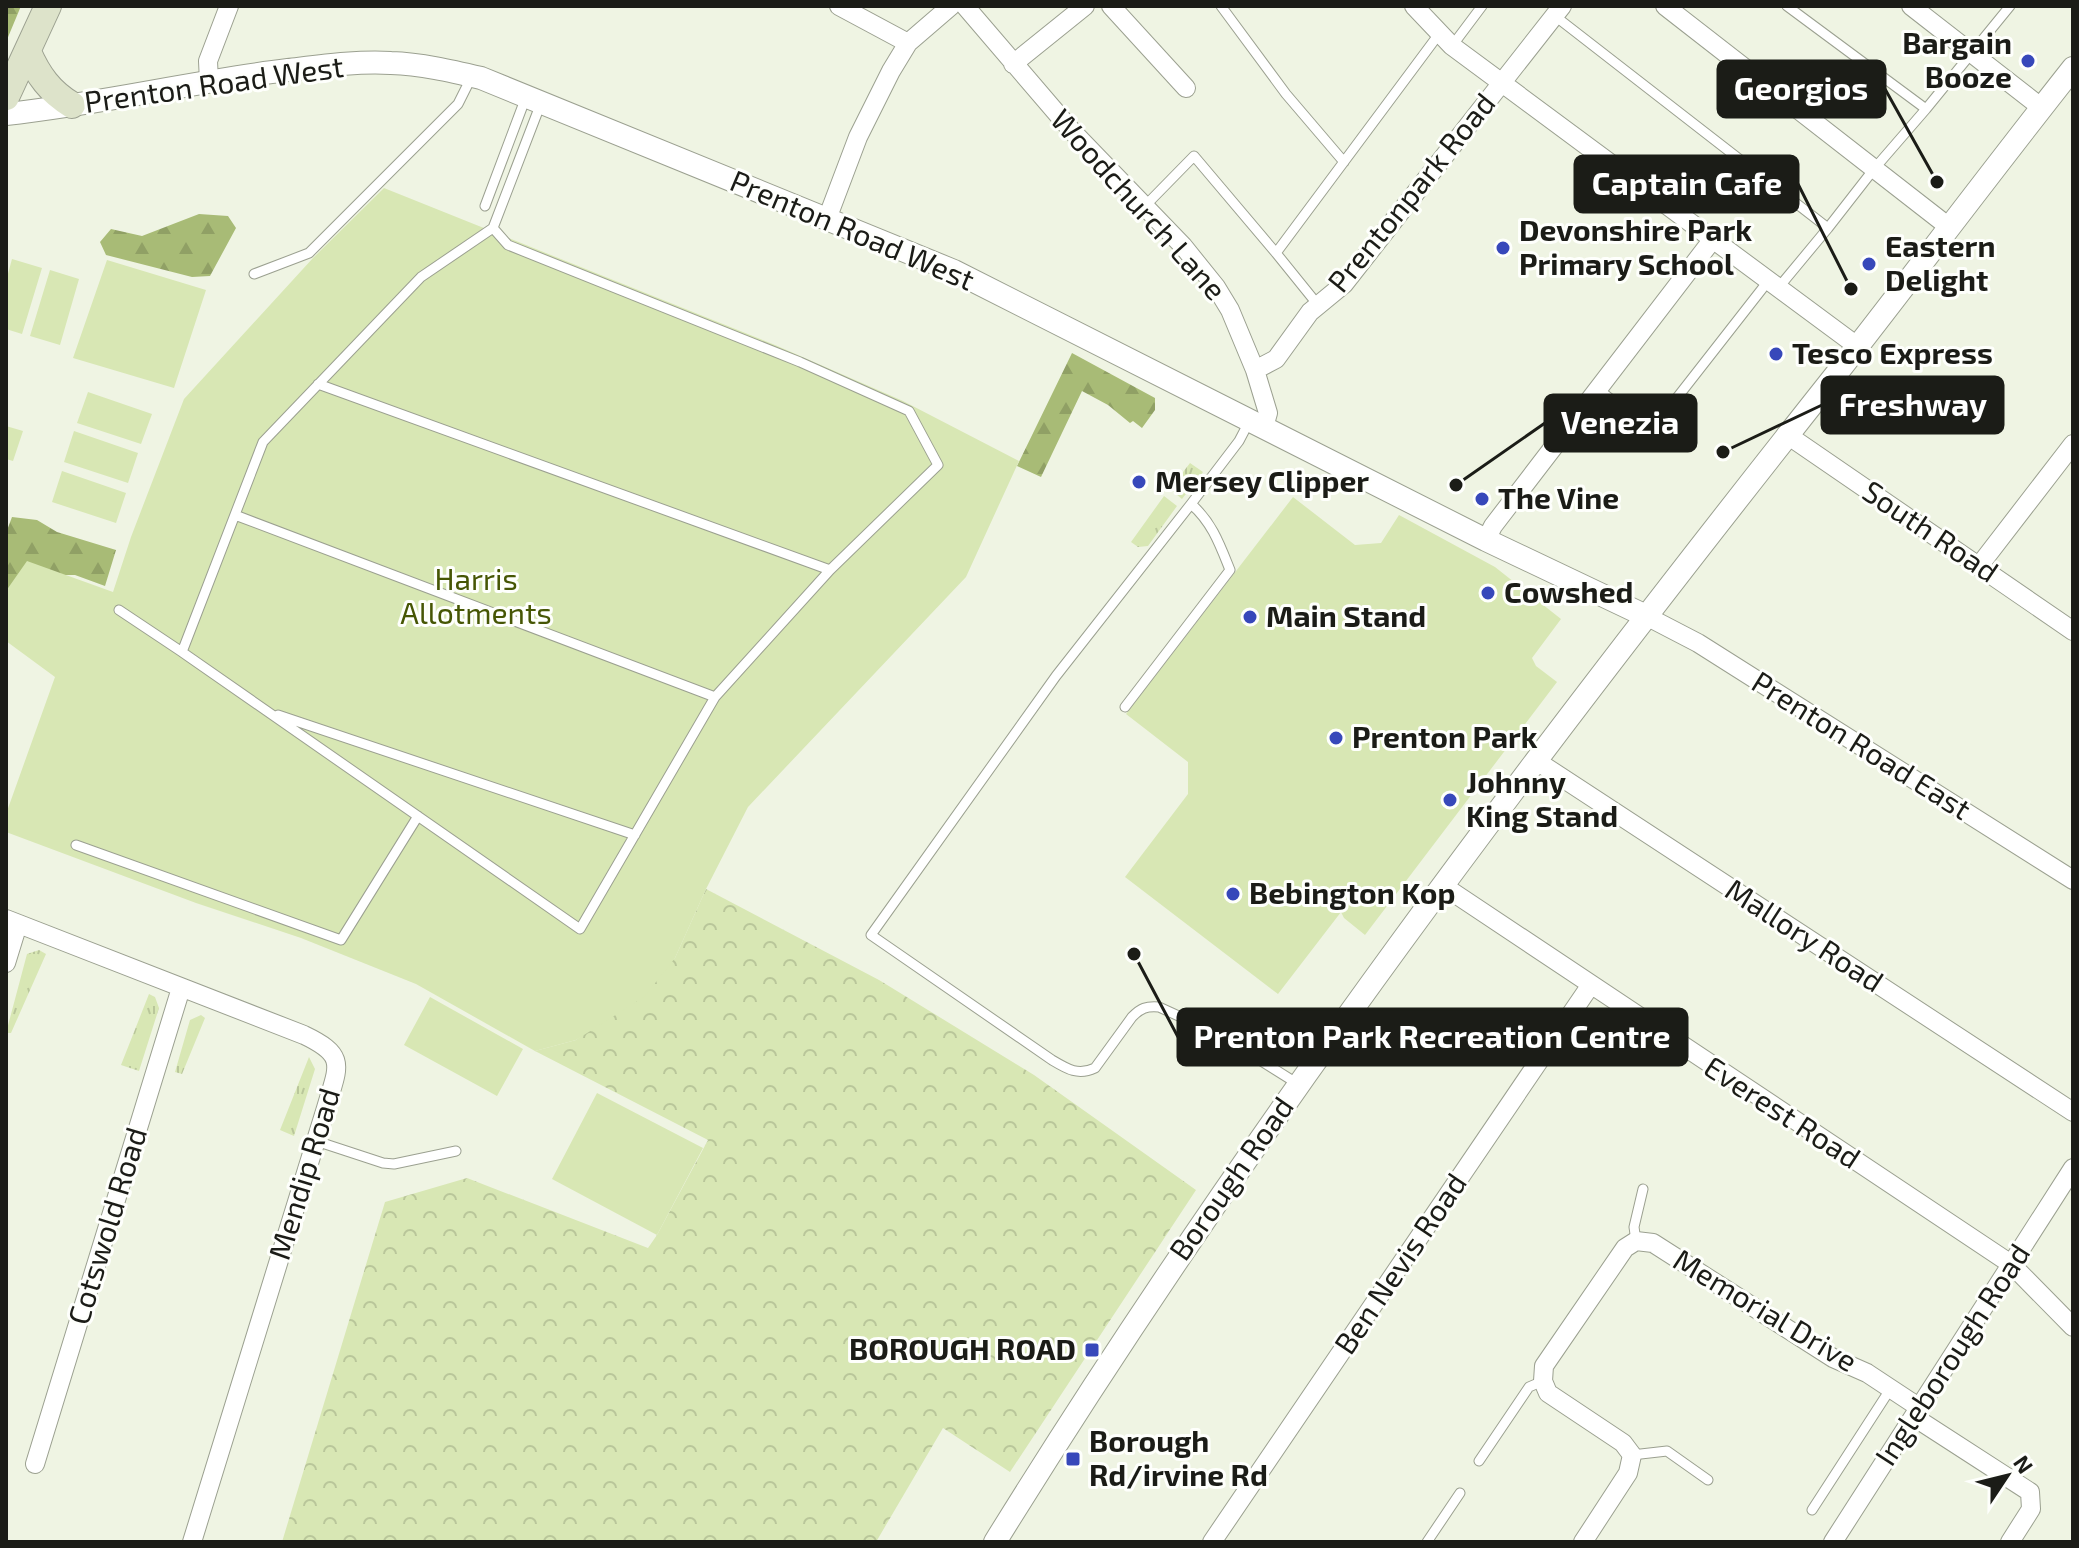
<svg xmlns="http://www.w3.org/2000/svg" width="2079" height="1548" font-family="'Exo 2',sans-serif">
<defs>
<pattern id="grass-tufts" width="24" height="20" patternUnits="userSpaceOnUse" patternTransform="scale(2)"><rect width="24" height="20" fill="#d8e7b4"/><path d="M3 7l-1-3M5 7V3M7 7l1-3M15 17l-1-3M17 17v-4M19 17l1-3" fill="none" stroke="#b9c69a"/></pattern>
<pattern id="forest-firs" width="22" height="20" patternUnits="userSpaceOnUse" patternTransform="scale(2)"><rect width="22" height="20" fill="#a8bb76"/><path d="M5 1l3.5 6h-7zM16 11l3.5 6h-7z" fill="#90a065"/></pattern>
<pattern id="park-crowns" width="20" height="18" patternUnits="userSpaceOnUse" patternTransform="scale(2)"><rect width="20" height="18" fill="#d8e7b4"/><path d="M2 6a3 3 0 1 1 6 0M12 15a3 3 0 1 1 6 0" fill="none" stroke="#b9c69a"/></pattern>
</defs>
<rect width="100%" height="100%" fill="#eff4e3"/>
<path fill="url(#grass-tufts)" d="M1190 463 1203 472 1182 499 1170 489Z
M1164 496 1177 506 1148 546 1138 547 1131 542Z
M39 950 46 954 11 1033H6L27 954Z
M149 994 155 997 159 1008 139 1071 121 1065Z
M201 1015 205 1018 182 1074 175 1072 190 1020Z
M309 1057 315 1069 294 1136 280 1130Z"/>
<path fill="url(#forest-firs)" d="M6 6H21L6 42Z
M199 214 228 216 236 228 210 276 192 277 106 255 100 242 111 229 142 236Z
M1072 353 1155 398V410L1142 428 1133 421 1130 423 1108 405 1082 391 1041 477 1017 466Z
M12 517 37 520 57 532 116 550 105 586 75 575H45L6 618V533Z"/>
<path fill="url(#park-crowns)" d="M706 889 879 980 1034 1075 1196 1190 1010 1472 943 1428 876 1542H282L385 1202 467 1178 648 1248 657 1235 708 1140 535 1051 576 1040 675 958Z"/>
<path fill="#d8e7b4" d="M384 188 775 345 903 401 1019 461 966 577 748 807 706 889 675 958 644 997 576 1040 535 1051 416 984 301 938 196 903 6 832V814L55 677 6 641V591L27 561 113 592 131 537 184 399 313 258Z
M12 259 42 268 22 334 6 329V281Z
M107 260 206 290 174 388 73 358Z
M50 270 79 279 60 345 30 336Z
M88 392 152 414 141 444 77 423Z
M6 426 23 431 13 461 6 459Z
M74 431 138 453 128 483 64 462Z
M62 471 126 493 116 523 52 502Z
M1293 497 1355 545 1381 543 1399 515 1495 567 1561 619 1532 658 1536 666 1557 682 1365 935 1344 918 1341 912 1278 994 1125 877 1188 794V762L1126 714Z
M430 997 523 1049 497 1096 404 1045Z
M597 1093 703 1148 657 1235 552 1179Z"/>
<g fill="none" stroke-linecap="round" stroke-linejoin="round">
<g stroke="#9ba090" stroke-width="11">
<path id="service" d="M1221 6 1286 94 1344 162
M1787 6 1926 109 2010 6
M1555 16 1828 228 1874 169 1926 109
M1452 46 1482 6
M485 206 526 97
M1145 206 1194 156 1276 253
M493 228 508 245 800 362 909 411 938 465 830 570
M254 274 309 253 458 104 472 76
M1779 287 1828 228
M1318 305 1276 253 1439 34
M318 384 830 570 715 697 580 929 182 652 263 442 421 277 493 228 541 103
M1598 389 1651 431 1769 280
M1250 420 1239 441 1191 504 1056 676 871 935 1052 1060C1067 1069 1078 1076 1095 1068L1132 1017C1141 1008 1146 1006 1159 1007L1220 1035 1298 1084
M235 515 715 697
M119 610 182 652
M1125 707 1230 570C1220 545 1212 522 1191 504
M278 715 635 835
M76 845 341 940 418 816
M316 1141 383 1163 394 1164 456 1151
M1636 1241 1634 1227 1643 1189
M1632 1455 1667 1451 1708 1480
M1479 1461 1529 1387 1543 1381
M1812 1510 1891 1388
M1427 1542 1460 1493"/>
</g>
<g stroke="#9ba090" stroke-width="20">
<path id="minor" d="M839 6 908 43
M965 6 1072 131 1183 246 1216 287 1230 310 1255 370 1268 413 1264 427
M1111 6 1186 88
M1414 6 1452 46 1857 346
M1665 6 1949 227
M1911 6 2042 108
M1013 64 1085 6
M209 81 208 61 229 6
M827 219 858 137 891 71 908 43 951 6
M1255 370 1276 359 1310 312 1344 284 1562 6
M1786 434 2073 631
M1486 540 1493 526 1713 239
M1979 566 2073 444
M1646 616 1698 643 2073 880
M1535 760 2073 1112
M1442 885 2011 1264 2073 1327
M6 919 304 1035C348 1056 338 1066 326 1108L192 1542
M6 963 18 924
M1914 1417 2030 1492 2031 1509 2010 1542
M35 1464 181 988
M1212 1542 1590 986
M1583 1542 1628 1473 1632 1455 1623 1443 1548 1393 1543 1381 1544 1366 1625 1248 1636 1241 1653 1243 1833 1358 1867 1373 1920 1408
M1833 1542 2073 1168"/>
</g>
<g stroke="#9ba090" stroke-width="24">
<path id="tertiary" d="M6 114C101 104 194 81 288 70 322 66 357 61 391 63 421 64 451 71 481 78L954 271 1486 540 1646 616
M995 1542C1248 1133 1538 750 1837 373 1916 272 1993 169 2073 68"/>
</g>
<g stroke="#9ba090" stroke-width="28">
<path id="secondary" d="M28 52C38 75 50 92 72 105
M6 97 48 6"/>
</g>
<use href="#service" stroke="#fff" stroke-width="9"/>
<use href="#minor" stroke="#fff" stroke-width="18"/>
<use href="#tertiary" stroke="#fff" stroke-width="22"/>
<use href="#secondary" stroke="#dde3ca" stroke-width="26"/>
</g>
<g fill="#3748ba" stroke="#fefffc" stroke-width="3">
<circle cx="2028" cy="61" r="8"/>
<circle cx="1503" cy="248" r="8"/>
<circle cx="1869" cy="264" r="8"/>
<circle cx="1776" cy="354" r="8"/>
<circle cx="1139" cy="482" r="8"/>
<circle cx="1482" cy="499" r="8"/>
<circle cx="1488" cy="593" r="8"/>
<circle cx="1250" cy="617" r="8"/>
<circle cx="1336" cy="738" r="8"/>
<circle cx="1450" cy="800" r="8"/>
<circle cx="1233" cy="894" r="8"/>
<rect x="1084" y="1342" width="16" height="16" rx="4"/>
<rect x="1065" y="1451" width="16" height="16" rx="4"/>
</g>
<g text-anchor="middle" stroke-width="6" stroke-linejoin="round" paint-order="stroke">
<g font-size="30" font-weight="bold" fill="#1b1c17" stroke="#fefffc" text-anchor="start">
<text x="2012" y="54" text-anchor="end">Bargain<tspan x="2012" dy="34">Booze</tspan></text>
<text x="1519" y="241">Devonshire Park<tspan x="1519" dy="34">Primary School</tspan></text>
<text x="1885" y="257">Eastern<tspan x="1885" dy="34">Delight</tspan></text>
<text x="1792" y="364">Tesco Express</text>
<text x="1155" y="492">Mersey Clipper</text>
<text x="1498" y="509">The Vine</text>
<text x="1504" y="603">Cowshed</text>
<text x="1266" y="627">Main Stand</text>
<text x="1352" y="748">Prenton Park</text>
<text x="1466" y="793">Johnny<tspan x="1466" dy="34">King Stand</tspan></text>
<text x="1249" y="904">Bebington Kop</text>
<text x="1076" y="1360" text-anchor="end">BOROUGH ROAD</text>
<text x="1089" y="1452">Borough<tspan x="1089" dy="34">Rd/irvine Rd</tspan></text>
</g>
<g font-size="30" fill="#1b1c17" stroke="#fefffc">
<text transform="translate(214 85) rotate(-8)" y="10">Prenton Road West</text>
<text transform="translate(1412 193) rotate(-51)" y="10">Prentonpark Road</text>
<text transform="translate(1138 205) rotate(48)" y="10">Woodchurch Lane</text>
<text transform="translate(852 231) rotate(23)" y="10">Prenton Road West</text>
<text transform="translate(1930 532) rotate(34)" y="10">South Road</text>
<text transform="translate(1861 746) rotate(32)" y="10">Prenton Road East</text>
<text transform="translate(1804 936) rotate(33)" y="10">Mallory Road</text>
<text transform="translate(1782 1113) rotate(33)" y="10">Everest Road</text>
<text transform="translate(305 1174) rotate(-73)" y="10">Mendip Road</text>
<text transform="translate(1232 1179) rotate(-55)" y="10">Borough Road</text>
<text transform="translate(108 1226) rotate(-73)" y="10">Cotswold Road</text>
<text transform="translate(1401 1264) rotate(-56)" y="10">Ben Nevis Road</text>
<text transform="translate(1765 1311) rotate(31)" y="10">Memorial Drive</text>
<text transform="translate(1953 1355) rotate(-57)" y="10">Ingleborough Road</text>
</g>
<g font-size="30" fill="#465604" stroke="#fefffc">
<text x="476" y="590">Harris<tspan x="476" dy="34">Allotments</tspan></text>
</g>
</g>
<path fill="none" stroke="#1b1c17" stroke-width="3" d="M1937 182L1885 89M1851 289L1798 184M1723 452L1822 405M1456 485L1545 423M1134 954L1178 1037"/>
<g fill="#1b1c17" stroke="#fefffc" stroke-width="3">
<circle cx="1937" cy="182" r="8"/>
<circle cx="1851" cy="289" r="8"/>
<circle cx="1723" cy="452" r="8"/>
<circle cx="1456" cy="485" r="8"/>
<circle cx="1134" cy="954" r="8"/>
</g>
<g fill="#1b1c17" stroke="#1b1c17" stroke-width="3">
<rect x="1718" y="61" width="167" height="56" rx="8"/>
<rect x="1575" y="156" width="223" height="56" rx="8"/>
<rect x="1822" y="377" width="181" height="56" rx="8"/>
<rect x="1545" y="395" width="151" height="56" rx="8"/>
<rect x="1178" y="1009" width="509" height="56" rx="8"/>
</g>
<g font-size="32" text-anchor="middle" font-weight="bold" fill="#fff">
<text x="1801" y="100">Georgios</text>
<text x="1687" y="195">Captain Cafe</text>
<text x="1913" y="416">Freshway</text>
<text x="1620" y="434">Venezia</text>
<text x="1432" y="1048">Prenton Park Recreation Centre</text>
</g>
<rect width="2079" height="1548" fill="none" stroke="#1b1c17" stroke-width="16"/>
<g transform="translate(2007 1476) rotate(55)" stroke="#fefffc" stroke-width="6" paint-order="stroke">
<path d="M0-6L14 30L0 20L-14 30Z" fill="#1b1c17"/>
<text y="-12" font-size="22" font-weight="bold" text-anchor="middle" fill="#1b1c17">N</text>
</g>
</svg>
